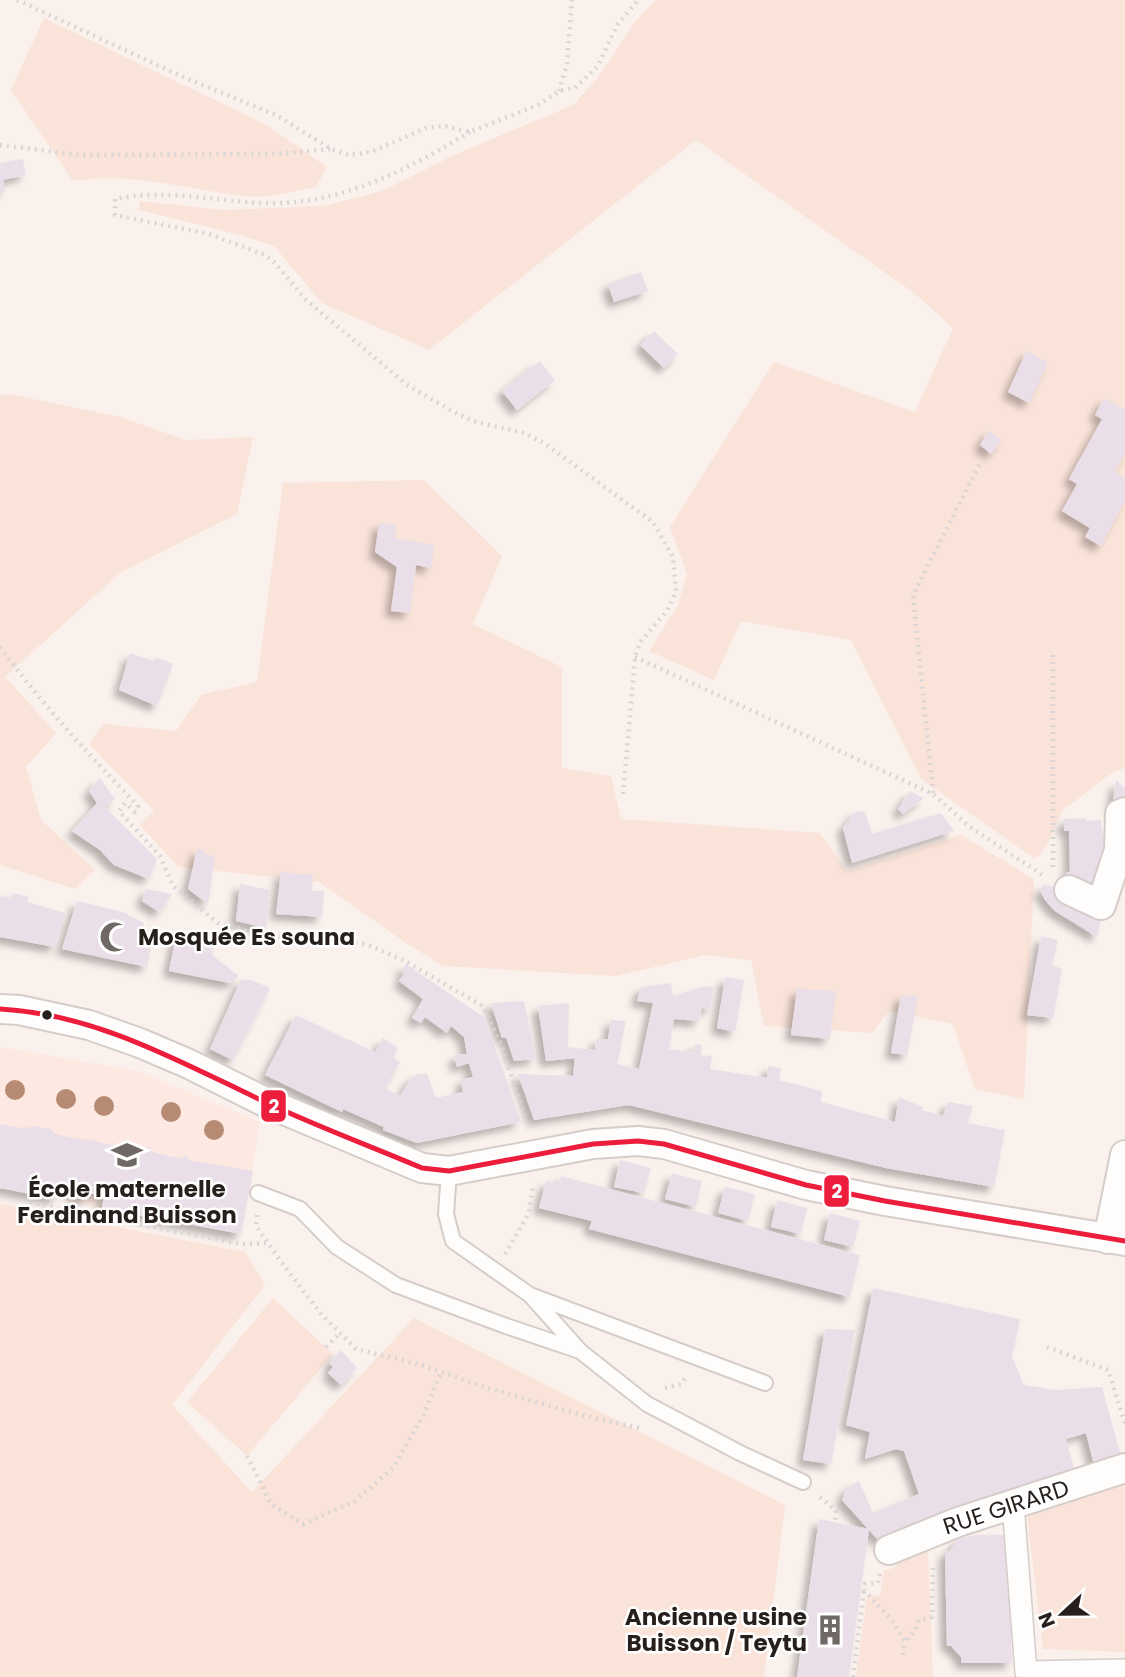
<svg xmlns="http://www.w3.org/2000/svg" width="1125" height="1677" font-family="Poppins,sans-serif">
<defs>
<filter id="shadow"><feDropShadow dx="-6" dy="6" stdDeviation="3.5" flood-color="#0004"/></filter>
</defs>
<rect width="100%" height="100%" fill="#faf1ed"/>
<path fill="#fde9e1" d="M0 1047 138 1071 260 1122 241 1234 0 1188Z"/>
<path fill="#fae3d9" d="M656 0H1125V768L1113 772 1062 811 1047 846 1035 859 921 779 851 640 741 621 714 680 649 651 678 605 687 574 670 527 774 362 915 412 953 328 914 293 696 140 429 350 322 303 274 246 240 235 139 210 140 201 225 210 323 206 382 191 454 155 573 105 597 79 634 23Z
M44 18 265 124 327 167 316 187C294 191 268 199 246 196 187 190 133 171 73 181L11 90Z
M9 394 120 417 186 440 253 437 237 514 120 573 5 677 56 733 26 767 41 820 95 870 75 889 0 865V396Z
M424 480 502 556 473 624 562 667V768L611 776 621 819 820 833 847 871 961 835 1034 879 1024 1099 975 1089 953 1024 889 1011 872 1033 764 1026 751 960 705 955 616 976 443 966 406 943 319 882 178 867 140 825 154 811 89 744 103 724 176 731 201 695 257 682 283 483Z
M0 1204 245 1252 265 1285 172 1405 252 1492 414 1318 785 1505 764 1677H0Z
M273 1298 333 1354 247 1456 187 1402Z
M1124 1478 1125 1652 1043 1649 1027 1515Z
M899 1550H928L933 1677H856L867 1595 880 1596 884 1571 896 1567Z"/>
<path fill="#eadfe9" filter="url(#shadow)" d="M23 159 26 175 3 180 5 192 0 193V163Z
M641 272 648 291 614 302 608 284Z
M654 331 678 354 664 368 640 345Z
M1027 350 1048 363 1029 403 1008 392Z
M540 361 555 380 517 410 502 391Z
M1104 398 1125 410V453L1115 472 1125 478V500L1101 546 1085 537 1090 528 1062 511 1077 484 1069 479 1102 419 1095 415Z
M989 430 1002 440 991 454 980 445Z
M379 523 396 524 395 538 434 545 431 568 416 565 410 613 391 611 397 567 375 552Z
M130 653 154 661 156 657 173 664 157 706 119 690Z
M100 778 115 799 105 807 157 859 149 879 114 865 100 850 72 831 97 803 89 791Z
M1116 780 1125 788V800L1112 811Z
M910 791 924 798 903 814 898 809Z
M856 811 865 812 872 834 941 813 954 831 852 863 843 828Z
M1086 818V821L1101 820 1105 855 1099 892 1066 883V873L1070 872 1069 831H1064V819Z
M197 849 204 850V854L215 856 208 904 188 889Z
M281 872 313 875 312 891H324L322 917 276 914Z
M240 884 270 890 266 928 236 921Z
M1043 885 1059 887 1102 915 1097 937 1055 911 1045 900 1040 890Z
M146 889 172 894 159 912 142 901Z
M13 893 29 897 27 902 66 913 55 947 0 937V896L12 899Z
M77 901 123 912 144 923 142 932 153 933 147 967 62 949Z
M177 931 215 941 212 955 239 976 230 983 169 971Z
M1041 936 1058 940 1052 965 1062 969 1053 1018 1027 1015Z
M406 964 485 1018 521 1122 417 1143 383 1130 384 1127 343 1109 342 1112 265 1075 296 1015 375 1052 383 1038 398 1048 393 1057 400 1062 385 1088 400 1096 411 1078 419 1074H427L436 1098 463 1092 461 1080 473 1077 469 1063 457 1067 454 1055 467 1054 464 1037 451 1026 447 1033 425 1017 421 1023 412 1018 423 999 399 981 405 972 401 970Z
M725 977 744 980 735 1032 717 1028Z
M241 980H251L270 988 233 1060 210 1049Z
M671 983 673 996 706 986 714 987 710 1009 702 1008 699 1021 674 1019 669 1049 694 1052 695 1044 702 1045 701 1055 712 1056 710 1069 767 1078 768 1066 781 1068 779 1080 822 1091 821 1102 895 1122 899 1097 923 1107 922 1110 943 1116 948 1102 973 1106 967 1123 1005 1130 994 1187 886 1168 629 1105 534 1120 518 1074 573 1076 575 1058 546 1061 538 1006 569 1003 568 1047 595 1050 596 1039H608L611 1020 626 1021 617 1064 639 1069 653 1003 637 1001 641 987Z
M797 989 836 991 830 1039 791 1035Z
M901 995 918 996 907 1055 891 1053Z
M524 1001 536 1059 514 1061 506 1037 502 1038 491 1003Z
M0 1124 27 1129 32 1126 51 1129 55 1134 84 1140 89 1138V1141L97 1140 96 1142 125 1147H131V1144L151 1148 150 1150 155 1153 183 1159 184 1156 189 1157 188 1160 253 1171 241 1234 102 1208 104 1196 88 1193 87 1200 73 1197 74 1191 58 1188 56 1199 0 1188Z
M620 1160 651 1168 644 1193 614 1187Z
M672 1173 702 1181 696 1207 665 1199Z
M561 1176 860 1255 850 1297 589 1229 592 1221 539 1208 546 1181 559 1184Z
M725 1187 755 1194 748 1221 718 1213Z
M777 1200 807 1208 801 1234 771 1227Z
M830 1213 860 1221 853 1247 824 1240Z
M873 1288 1020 1319 1012 1356 1024 1385 1056 1390 1102 1387 1121 1456 1094 1465 1086 1433 1066 1439 1075 1471 879 1541 842 1500 846 1489 859 1481 873 1513 919 1494 904 1451 896 1449 865 1459 870 1432 846 1425Z
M825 1329 855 1330 831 1464 803 1460Z
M341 1350 357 1368 341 1385 328 1373 333 1367 329 1363Z
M819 1519 869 1529 849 1677H797Z
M976 1535H1008L1012 1663H961V1657L951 1646H947L945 1552 950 1551 958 1539Z"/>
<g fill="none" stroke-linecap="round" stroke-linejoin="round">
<g stroke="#d4cdc9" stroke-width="18">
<path id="service" d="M449 1171 446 1214 453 1241 530 1295 765 1383
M258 1193 300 1209 337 1247 396 1285 506 1326 580 1351
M531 1296 580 1351 647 1404 740 1453 803 1482"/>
</g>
<g stroke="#d4cdc9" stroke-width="24">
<path id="pedestrian" d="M1013 1504 1026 1672 1125 1670"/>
</g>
<g stroke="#d4cdc9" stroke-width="32">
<path id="minor" d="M1069 890 1101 905 1119 850 1120 814 1125 812
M0 1009 19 1010 89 1025 140 1043 189 1064 265 1102 422 1168 449 1171 593 1144 638 1141 664 1144 806 1185 885 1201 1125 1241
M1108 1239 1125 1155
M889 1550 958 1522 1125 1468"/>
</g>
<path stroke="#d8d5d4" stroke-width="4.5" stroke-dasharray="2 5" stroke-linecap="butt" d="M17 0 183 77 276 115 331 149 349 155 371 152 426 128 444 126 470 132 540 104 559 91 575 88 598 66 617 25 638 0
M559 91 567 64 572 0
M470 132C405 171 337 207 259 203 211 200 162 189 115 199V215L209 234 265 255 275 263 306 300 406 384 450 410 473 421 524 433 544 443 653 522 673 557 676 592 667 611 640 642 635 657 623 796
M0 145 80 155 278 154 330 149
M0 647C42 704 90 756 138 806L135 812 125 803 119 811 160 856 173 886 218 923 263 935 365 944 403 960 483 1006 502 1047 528 1128
M635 657 933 794 970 827 1044 876
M933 793 913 595 979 465
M1053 867V650
M30 1203 241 1244 267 1243
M257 1215 256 1226 279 1259 321 1314 356 1349 422 1365 490 1389 594 1418 639 1428
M505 1254 529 1213 533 1185
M326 1347 340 1333
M1047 1347 1108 1370 1125 1423
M665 1388 681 1384 687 1376
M247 1456 271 1504 303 1524 355 1501 393 1468 423 1416 441 1372
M820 1497 836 1511 835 1523
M880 1574 878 1583 865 1584 864 1590 892 1620 905 1642 915 1631 919 1620 932 1617 933 1564
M903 1655 905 1642
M853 1677 864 1591"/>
<use href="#service" stroke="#fefdfc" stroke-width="14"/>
<use href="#pedestrian" stroke="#fefdfc" stroke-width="21"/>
<use href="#minor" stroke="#fefdfc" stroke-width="28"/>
<g stroke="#fff" stroke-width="10">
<path id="bus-1" d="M0 1009C96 1014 180 1062 265 1102 316 1126 370 1146 422 1168L449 1171 593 1144 638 1141 664 1144 806 1185 885 1201 1125 1241"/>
</g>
<use href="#bus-1" stroke="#ed1e3c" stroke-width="5"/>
</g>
<g fill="#b78b73">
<circle cx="15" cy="1090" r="10"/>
<circle cx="66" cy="1099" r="10"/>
<circle cx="104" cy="1106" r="10"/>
<circle cx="171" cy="1112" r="10"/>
<circle cx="214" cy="1130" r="10"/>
</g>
<defs>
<g id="mosque-bare" transform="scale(2.415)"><path d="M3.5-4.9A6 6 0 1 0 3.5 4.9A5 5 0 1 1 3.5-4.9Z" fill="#706865" stroke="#fff" stroke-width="2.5" paint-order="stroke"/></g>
<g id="school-bare" transform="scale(2.415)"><path d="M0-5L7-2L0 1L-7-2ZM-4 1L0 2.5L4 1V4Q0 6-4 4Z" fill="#706865" stroke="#fff" stroke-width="2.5" paint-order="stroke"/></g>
<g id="building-bare" transform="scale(2.415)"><path d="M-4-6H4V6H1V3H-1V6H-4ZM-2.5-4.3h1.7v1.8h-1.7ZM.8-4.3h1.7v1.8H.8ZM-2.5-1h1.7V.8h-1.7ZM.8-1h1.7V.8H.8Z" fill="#706865" stroke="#fff" stroke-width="2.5" paint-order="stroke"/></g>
</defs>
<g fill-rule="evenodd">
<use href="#mosque-bare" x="115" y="937"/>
<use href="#school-bare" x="127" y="1155"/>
<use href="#building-bare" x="830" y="1630"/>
</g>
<circle fill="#261f1c" stroke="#fff" stroke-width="2.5" cx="47" cy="1015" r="6"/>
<g text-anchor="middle" stroke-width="5" stroke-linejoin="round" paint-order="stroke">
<g font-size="23" font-weight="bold" fill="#261f1c" stroke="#fff" text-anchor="start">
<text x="138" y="945">Mosquée Es souna</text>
<text x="127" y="1197" text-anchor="middle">École maternelle<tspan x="127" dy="26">Ferdinand Buisson</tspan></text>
<text x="807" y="1625" text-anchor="end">Ancienne usine<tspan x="807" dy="26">Buisson / Teytu</tspan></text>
</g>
<g font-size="23" fill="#261f1c" stroke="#fff">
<text transform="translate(1006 1507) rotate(-18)" y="8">RUE GIRARD</text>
</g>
</g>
<g stroke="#fff" stroke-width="2.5">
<rect x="260" y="1089" width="27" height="34" rx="7" fill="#ed1e3c"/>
<rect x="823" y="1174" width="27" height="34" rx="7" fill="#ed1e3c"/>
</g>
<g font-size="19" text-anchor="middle" font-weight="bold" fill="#fff">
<text x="274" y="1113">2</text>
<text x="837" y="1198">2</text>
</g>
<g transform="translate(1062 1614) rotate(248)" stroke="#ffffff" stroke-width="5" paint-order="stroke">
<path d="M0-5L12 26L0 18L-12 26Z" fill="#261f1c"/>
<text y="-10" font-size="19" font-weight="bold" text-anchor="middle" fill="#261f1c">N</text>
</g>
</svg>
